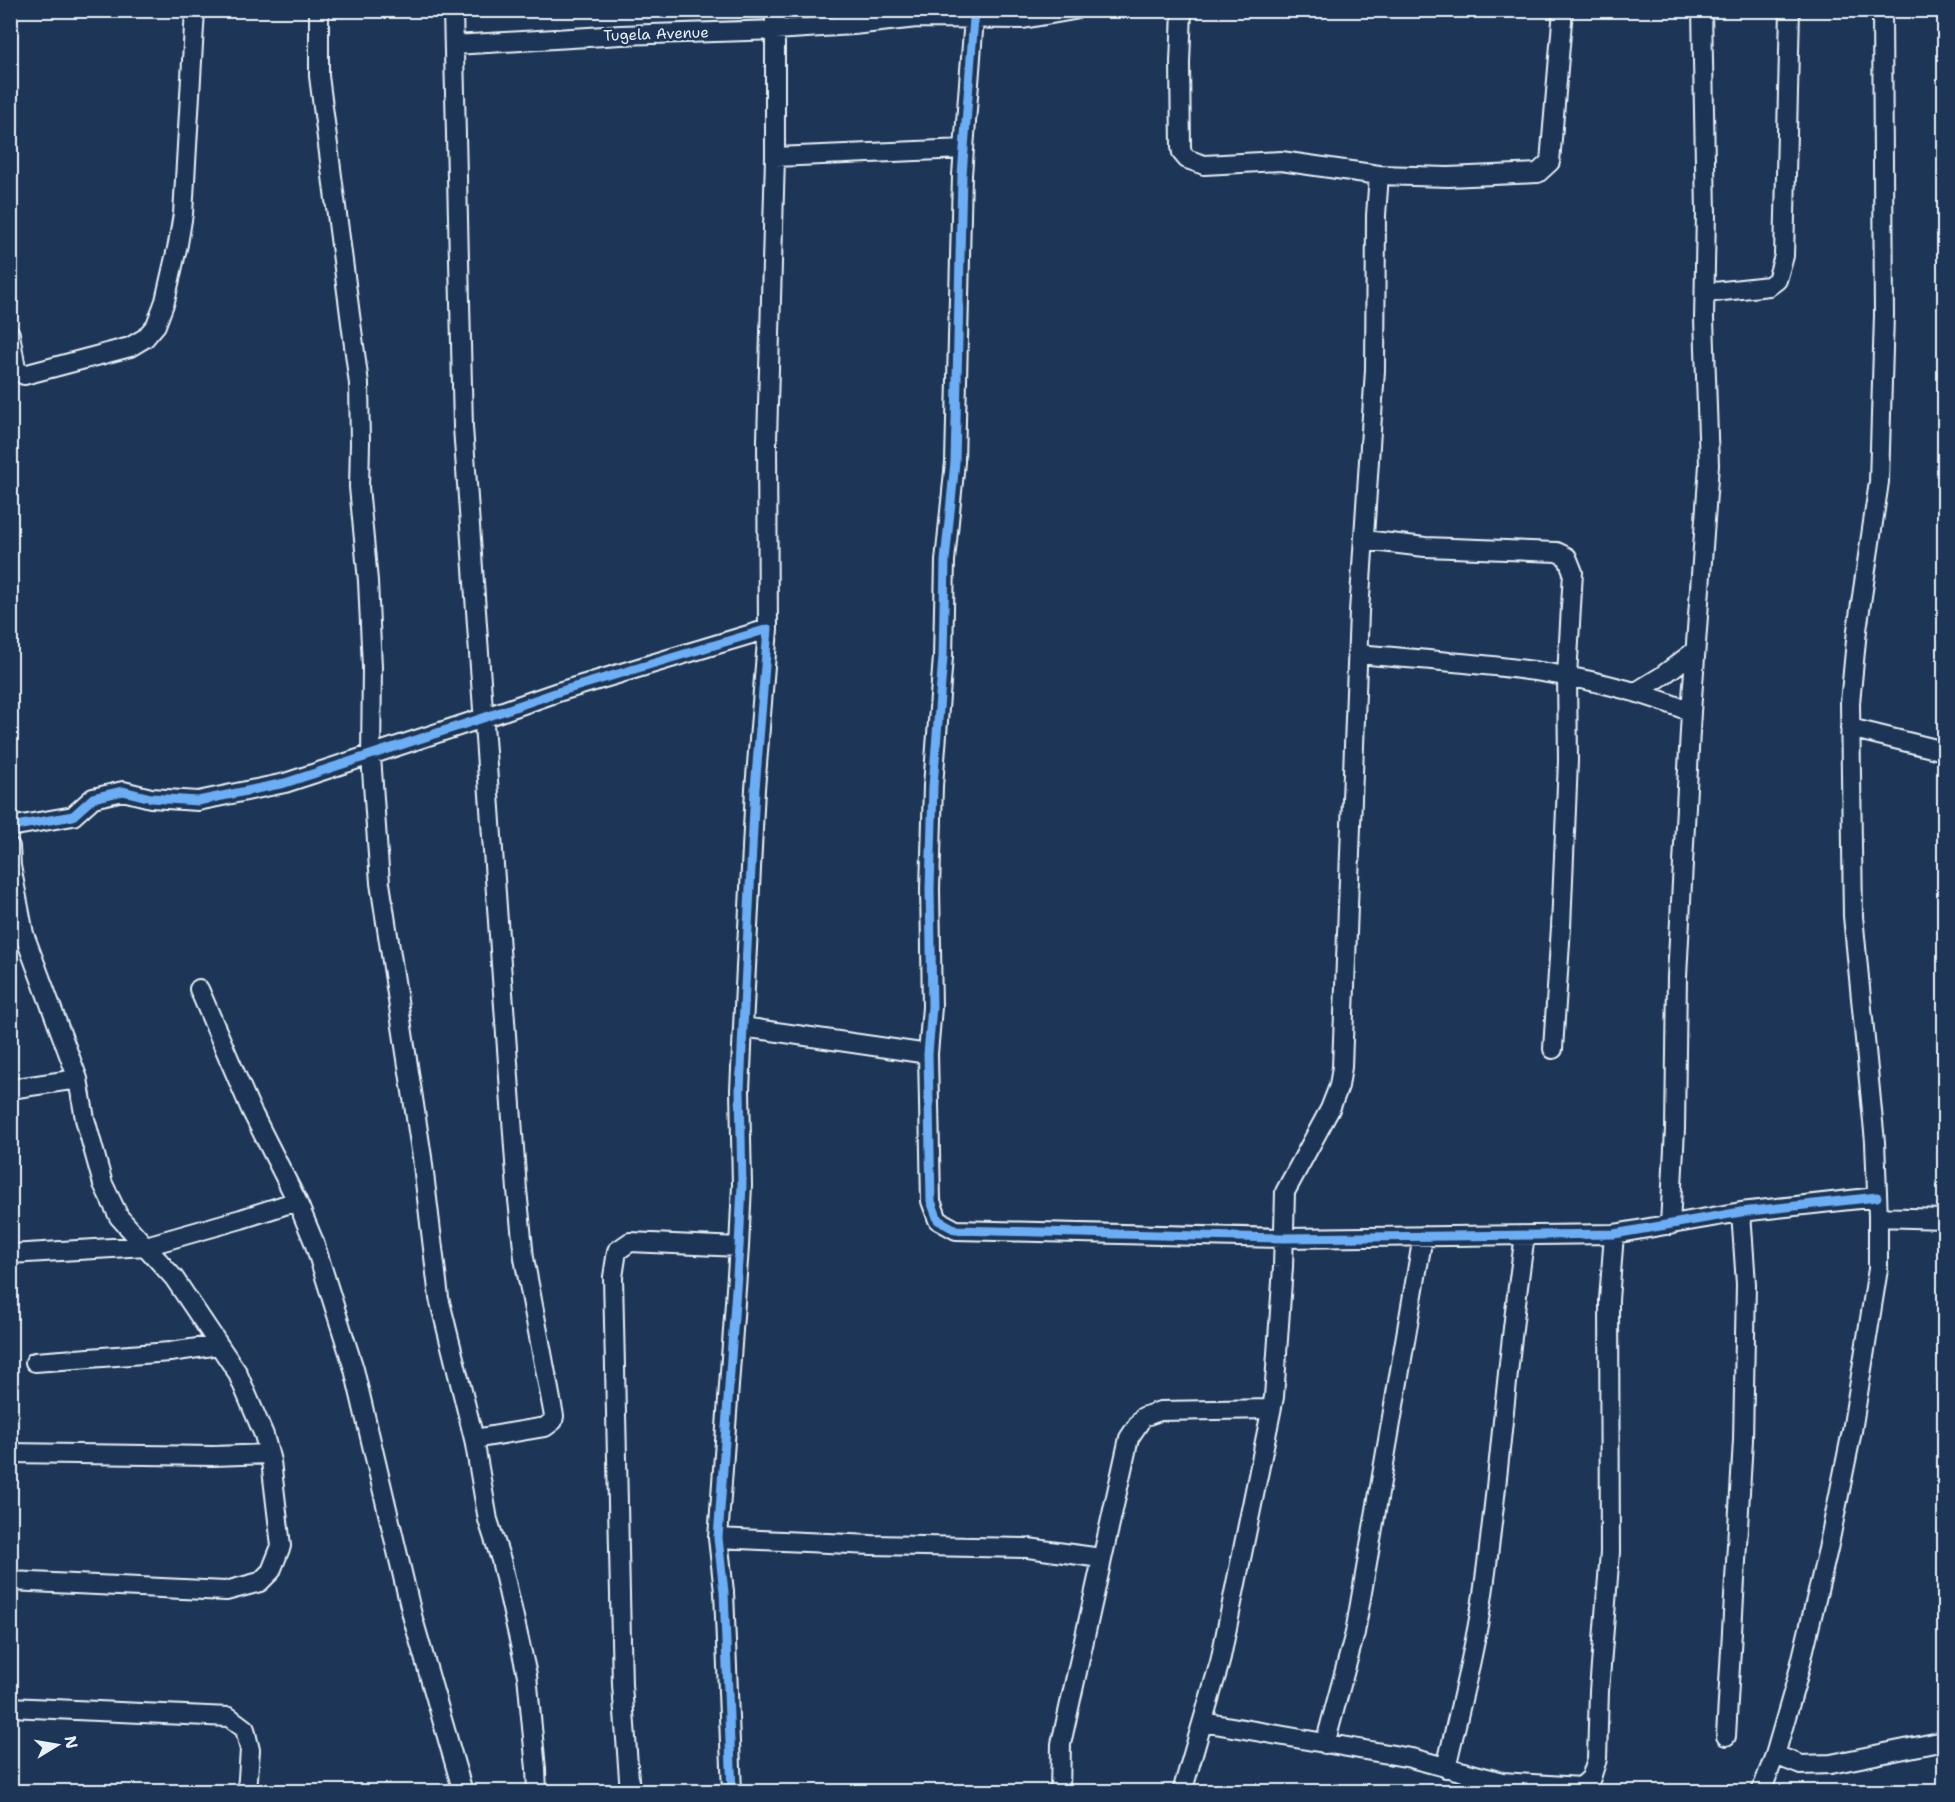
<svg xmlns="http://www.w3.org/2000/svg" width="1955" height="1802" font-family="'Shantell Sans',sans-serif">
<rect width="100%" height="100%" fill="#1d3557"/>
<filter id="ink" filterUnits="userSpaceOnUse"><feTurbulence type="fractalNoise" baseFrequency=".0167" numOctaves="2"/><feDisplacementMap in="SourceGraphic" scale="12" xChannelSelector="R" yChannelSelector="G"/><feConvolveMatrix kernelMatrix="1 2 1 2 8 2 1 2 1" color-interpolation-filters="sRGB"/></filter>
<g filter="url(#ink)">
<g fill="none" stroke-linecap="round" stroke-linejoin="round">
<g stroke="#e8f1f8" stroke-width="22">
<path id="street" d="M319 10V76L359 384 360 443 359 487 368 581 372 667 371 756 380 883 422 1157 439 1298 474 1439 488 1520 501 1560 527 1675 536 1769 537 1792
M453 10 463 427 517 1190 524 1258 554 1416 553 1421 545 1427 474 1439
M1182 10 1180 63 1181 147 1182 153 1187 159 1204 165 1281 161 1379 175 1448 177 1538 173 1550 162 1563 10
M974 18 962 175 955 462 945 561 943 657 933 786 930 889 932 1007 928 1054 931 1201 938 1220 956 1230 1284 1238 1614 1234 1741 1212 1877 1197
M454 45 621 35 775 30 853 25 917 18 1023 19 1074 10
M775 157 964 149
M1705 293 1769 286 1777 280 1784 256 1790 10
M10 334 16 369 24 375 130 347 145 338 156 325 165 301 178 244 183 214 195 10
M1364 540 1425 547 1557 552 1567 557 1573 572 1567 676 1568 761 1561 927 1553 1049
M768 629 767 440 775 157V10
M1357 654C1469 664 1586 667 1691 712
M1636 692 1662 676 1695 651
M1850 728 1944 751
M10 827 73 816 93 798 123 791 151 798 198 801 285 783 483 718 558 692 768 629 755 789 743 1027 740 1090 742 1185 739 1247 718 1538 724 1592 732 1792
M10 847 11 866 24 934 78 1079 85 1119 103 1184 119 1217 174 1278 237 1372 264 1435 271 1461 281 1546 271 1571 260 1582 226 1591 10 1581
M199 989 251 1110 297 1201 314 1242 354 1369 413 1619 463 1792
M743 1027 928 1054
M10 1089 78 1079
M1878 1217 1944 1219
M1670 1225 1675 1129 1677 977 1691 712 1709 465 1704 319 1706 213 1702 10
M10 1254 146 1246 241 1219 297 1201
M35 1362 170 1352 219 1345
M10 1453 213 1456 269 1454
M718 1538 872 1545 1028 1548 1101 1558
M10 1707 229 1717 245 1729 250 1750 247 1792
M1203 1722 1411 1758 1502 1782 1581 1787 1591 1778 1597 1759 1599 1691 1610 1552 1609 1300 1614 1234
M1726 1736 1743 1440 1746 1284 1741 1212
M1325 1744 1355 1633 1423 1236
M1775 1755 1801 1765 1831 1764 1944 1741
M1446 1768C1459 1710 1475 1652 1483 1594 1500 1475 1507 1354 1525 1236
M630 1792 622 1685 613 1277 617 1251 630 1242 739 1247
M1060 1792 1061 1744 1129 1438 1143 1417 1160 1411 1271 1409
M1182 1792 1220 1662 1274 1397 1283 1267 1285 1192 1330 1109 1339 1086 1342 1067 1359 612 1375 370 1376 215 1379 175
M1761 1792 1775 1755 1797 1679 1828 1549 1852 1431 1878 1269V1217L1875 1142 1853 916 1850 703 1857 630 1879 482 1884 315 1882 10"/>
</g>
<use href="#street" stroke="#1d3557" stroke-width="18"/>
<g stroke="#1d3557" stroke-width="13">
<path id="cycleway" d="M974 18 962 175 955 462 945 561 943 657 933 786 930 889 932 1007 928 1054 931 1201 938 1220 956 1230 1284 1238 1614 1234 1741 1212 1877 1197
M10 827 73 816 93 798 123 791 151 798 198 801 285 783 483 718 558 692 768 629 755 789 743 1027 740 1090 742 1185 739 1247 718 1538 724 1592 732 1792"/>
</g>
<use href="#cycleway" stroke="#6dadf4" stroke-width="9"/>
</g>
</g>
<g text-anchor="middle" stroke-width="5" stroke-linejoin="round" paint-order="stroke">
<g font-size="15" fill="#e8f1f8" stroke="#1d3557">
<text transform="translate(656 34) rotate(-2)" y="5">Tugela Avenue</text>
</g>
</g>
<rect width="1955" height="1802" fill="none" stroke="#1d3557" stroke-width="36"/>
<rect x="18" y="18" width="1919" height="1766" fill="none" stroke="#e8f1f8" stroke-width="2" filter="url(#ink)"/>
<g transform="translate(57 1745) rotate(79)" stroke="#1d3557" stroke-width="4.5" paint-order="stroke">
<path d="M0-4.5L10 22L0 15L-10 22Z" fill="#e8f1f8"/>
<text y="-9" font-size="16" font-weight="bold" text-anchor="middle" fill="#e8f1f8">N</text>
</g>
</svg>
